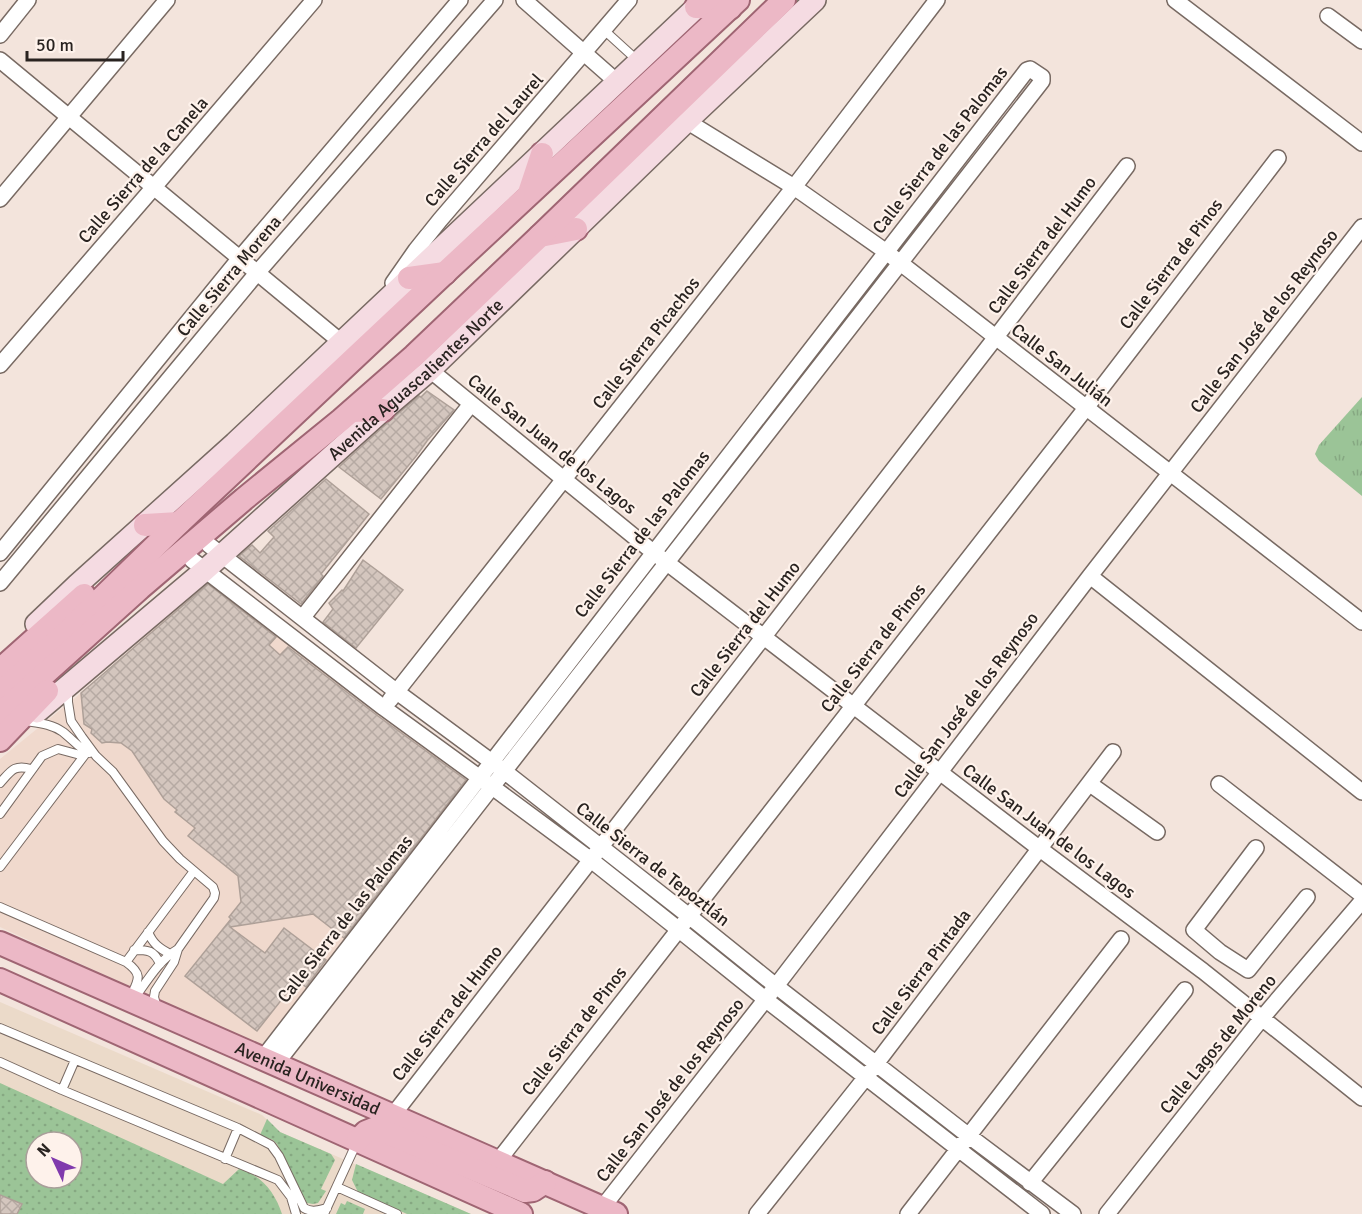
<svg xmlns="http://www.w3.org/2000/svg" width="1362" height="1214" font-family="Signika,sans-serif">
<defs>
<pattern id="grass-dots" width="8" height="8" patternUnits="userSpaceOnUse" patternTransform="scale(1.5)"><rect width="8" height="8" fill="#9bc497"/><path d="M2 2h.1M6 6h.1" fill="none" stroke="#86a882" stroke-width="1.8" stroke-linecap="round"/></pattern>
<pattern id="park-tufts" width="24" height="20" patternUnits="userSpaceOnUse" patternTransform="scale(1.5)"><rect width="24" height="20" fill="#9bc497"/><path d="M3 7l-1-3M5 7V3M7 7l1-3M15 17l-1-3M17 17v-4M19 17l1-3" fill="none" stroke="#86a882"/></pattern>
<pattern id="building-cross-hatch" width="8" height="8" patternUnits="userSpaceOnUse" patternTransform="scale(1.5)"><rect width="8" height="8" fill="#d4c6be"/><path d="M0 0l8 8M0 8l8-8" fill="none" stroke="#b6aaa3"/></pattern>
</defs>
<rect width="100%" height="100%" fill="#f3e4dc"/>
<path fill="#f0d9cd" d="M208 581 468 781 261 1046 0 927V759L81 693Z"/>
<path fill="#ebdac9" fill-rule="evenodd" d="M0 1002 262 1115 280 1132 471 1214H0ZM36 1142H72V1178H36Z"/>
<path fill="url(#grass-dots)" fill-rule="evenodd" d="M0 1083 223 1184 239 1169C262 1175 275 1193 282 1214H0ZM36 1142H72V1178H36Z
M267 1119 280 1132 331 1154 335 1160 321 1189 326 1191 318 1203 313 1204 307 1203 277 1144 273 1140 260 1135Z
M356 1164 471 1214H407L358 1192 352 1180Z
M347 1201 365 1209 363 1214H336L341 1203 345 1205Z"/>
<path fill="url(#park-tufts)" d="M1362 397V496L1319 461 1315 454 1319 445Z"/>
<path fill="url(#building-cross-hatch)" stroke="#aea098" stroke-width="1.5" d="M427 391 454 410 427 441 417 455 381 499 339 467 394 417 419 396 421 397Z
M326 479 369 514 321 574 323 576 301 604 239 556 252 545 260 553 274 537 268 531Z
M363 560 403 590 356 648 323 622 333 609 329 603 342 590 343 591Z
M208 584 276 637 269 645 280 655 288 647 378 716 466 780 344 938 313 914 230 927 265 953 284 928 326 960 306 987 297 980 257 1031 185 976 231 919 229 917 241 902 238 876 188 836 195 828 175 812 177 810 164 799 132 751 121 743 107 742 102 743 91 733 92 729 84 724 81 693Z
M0 1195 22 1204 17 1214H0Z"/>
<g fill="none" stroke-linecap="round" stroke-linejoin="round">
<g stroke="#786a63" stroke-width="10">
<path id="lane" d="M604 30 638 61
M68 691V702L71 721 82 737 96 756 113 772 163 841 180 859 213 887 215 893 214 898 178 949 174 962 155 991 154 997 157 1008
M26 721C39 723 52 724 63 732 72 739 79 748 89 753
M0 783C11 771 14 764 31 769
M0 814 42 756 58 749 84 756
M0 867 90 748
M0 907 126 962 194 871
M148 932C153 944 159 948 170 954
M134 950C148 950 154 950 160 964
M126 962C144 975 138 980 130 998
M134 999C147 981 159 960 178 949
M0 1028 238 1128 271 1145 279 1156 304 1208C312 1213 319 1210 327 1208
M0 1062 62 1090 278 1180 291 1197 296 1214
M62 1090 75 1060
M225 1159 238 1128
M337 1187 397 1214
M324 1214 357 1142"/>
</g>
<g stroke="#786a63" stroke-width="18">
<path id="street" d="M524 0 617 82
M1175 0 1362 143
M1328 16 1362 41
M0 35 28 0
M0 60 341 342
M680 117 794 187 885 251 1362 622
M0 199 167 0
M393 283 416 250 440 220 629 0
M0 365 154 187 314 0
M430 370 653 552 1040 849 1203 971 1362 1098
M209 545 397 692 504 771 689 916 776 986 969 1136 1073 1214
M0 553 240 258 460 0
M192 560 384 708 491 786 591 860 678 929 765 999 1042 1214
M1090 576 1362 792
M0 583 257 273 495 0
M303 617 471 404
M390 700 794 187 937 0
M1090 784 1157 832
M1219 784 1362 895
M1256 848 1194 930 1220 952 1248 970 1307 897
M263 1058 1027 70 1030 69 1042 77V81C788 410 530 735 276 1064
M393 1115 996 337 1127 166
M498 1161 1086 408 1278 158
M1030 1183 1185 990
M602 1208 776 986 1090 576 1362 227
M757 1214 866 1077 1113 752
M908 1214 1121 939
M1107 1214 1262 1018 1362 901"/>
</g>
<g stroke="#786a63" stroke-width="24">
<g id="secondary">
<path d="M36 624 77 585 235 443 704 0"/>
<path id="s1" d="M37 712 205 570 383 410 430 370 687 121 815 0"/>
</g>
</g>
<g stroke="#9f6573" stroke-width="26">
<g id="primary">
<path d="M696 7 730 8"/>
<path d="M529 193 542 154"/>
<path d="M540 236 576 229"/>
<path d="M409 278 445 273"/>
<path d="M352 411 383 410"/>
<path d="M145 525 179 523"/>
<path d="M0 670 84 595"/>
<path d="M0 693 70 629 179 523 449 269 738 0"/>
<path d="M0 714 140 588 244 499 341 420 414 356 540 236 784 0"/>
<path d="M0 740 47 691"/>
<path id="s2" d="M0 943 616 1214"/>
<path d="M0 980 521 1214"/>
<path d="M358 1140 366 1132 376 1128 525 1191 533 1190 545 1182"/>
</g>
</g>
<use href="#lane" stroke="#fff" stroke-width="8"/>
<use href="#street" stroke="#fff" stroke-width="15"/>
<use href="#secondary" stroke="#f5dbe2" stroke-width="21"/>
<use href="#primary" stroke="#ecb8c6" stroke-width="22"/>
</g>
<g text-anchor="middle" stroke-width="4.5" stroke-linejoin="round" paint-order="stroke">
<g font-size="18" fill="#292320" stroke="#fef2eb">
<text transform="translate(484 140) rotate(-49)" y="6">Calle Sierra del Laurel</text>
<text transform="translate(940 150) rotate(-52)" y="6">Calle Sierra de las Palomas</text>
<text transform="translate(143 170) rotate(-49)" y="6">Calle Sierra de la Canela</text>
<text transform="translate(1042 245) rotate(-53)" y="6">Calle Sierra del Humo</text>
<text transform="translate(1171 264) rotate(-53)" y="6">Calle Sierra de Pinos</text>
<text transform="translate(229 276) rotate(-50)" y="6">Calle Sierra Morena</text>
<text transform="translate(1264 321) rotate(-52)" y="6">Calle San José de los Reynoso</text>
<text transform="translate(646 343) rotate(-52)" y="6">Calle Sierra Picachos</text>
<text transform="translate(1062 365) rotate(38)" y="6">Calle San Julián</text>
<text dy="6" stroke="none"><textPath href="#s1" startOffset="504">Avenida Aguascalientes Norte</textPath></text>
<text transform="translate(552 444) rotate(39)" y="6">Calle San Juan de los Lagos</text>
<text transform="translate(642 534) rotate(-52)" y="6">Calle Sierra de las Palomas</text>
<text transform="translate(745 629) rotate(-52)" y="6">Calle Sierra del Humo</text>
<text transform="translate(873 648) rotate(-52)" y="6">Calle Sierra de Pinos</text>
<text transform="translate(966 705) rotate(-53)" y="6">Calle San José de los Reynoso</text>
<text transform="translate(1049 831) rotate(37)" y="6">Calle San Juan de los Lagos</text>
<text transform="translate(653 864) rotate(38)" y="6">Calle Sierra de Tepoztlán</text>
<text transform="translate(345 919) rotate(-52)" y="6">Calle Sierra de las Palomas</text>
<text transform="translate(921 972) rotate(-53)" y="6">Calle Sierra Pintada</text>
<text transform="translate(447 1013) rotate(-52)" y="6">Calle Sierra del Humo</text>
<text transform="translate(574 1031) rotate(-52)" y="6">Calle Sierra de Pinos</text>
<text transform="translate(1218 1044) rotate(-51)" y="6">Calle Lagos de Moreno</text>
<text dy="6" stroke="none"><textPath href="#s2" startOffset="336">Avenida Universidad</textPath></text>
<text transform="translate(670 1090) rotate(-52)" y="6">Calle San José de los Reynoso</text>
</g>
</g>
<g transform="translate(54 1160) rotate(314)"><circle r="28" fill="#fef2eb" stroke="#a99f9a" stroke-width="1.5"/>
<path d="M0-4.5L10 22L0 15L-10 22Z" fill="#803aad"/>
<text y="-9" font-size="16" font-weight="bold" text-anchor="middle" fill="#292320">N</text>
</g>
<path d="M27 51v9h96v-9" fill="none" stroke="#292320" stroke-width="3"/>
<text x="36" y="51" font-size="18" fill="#292320" stroke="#fef2eb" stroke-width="4.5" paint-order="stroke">50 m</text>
</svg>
